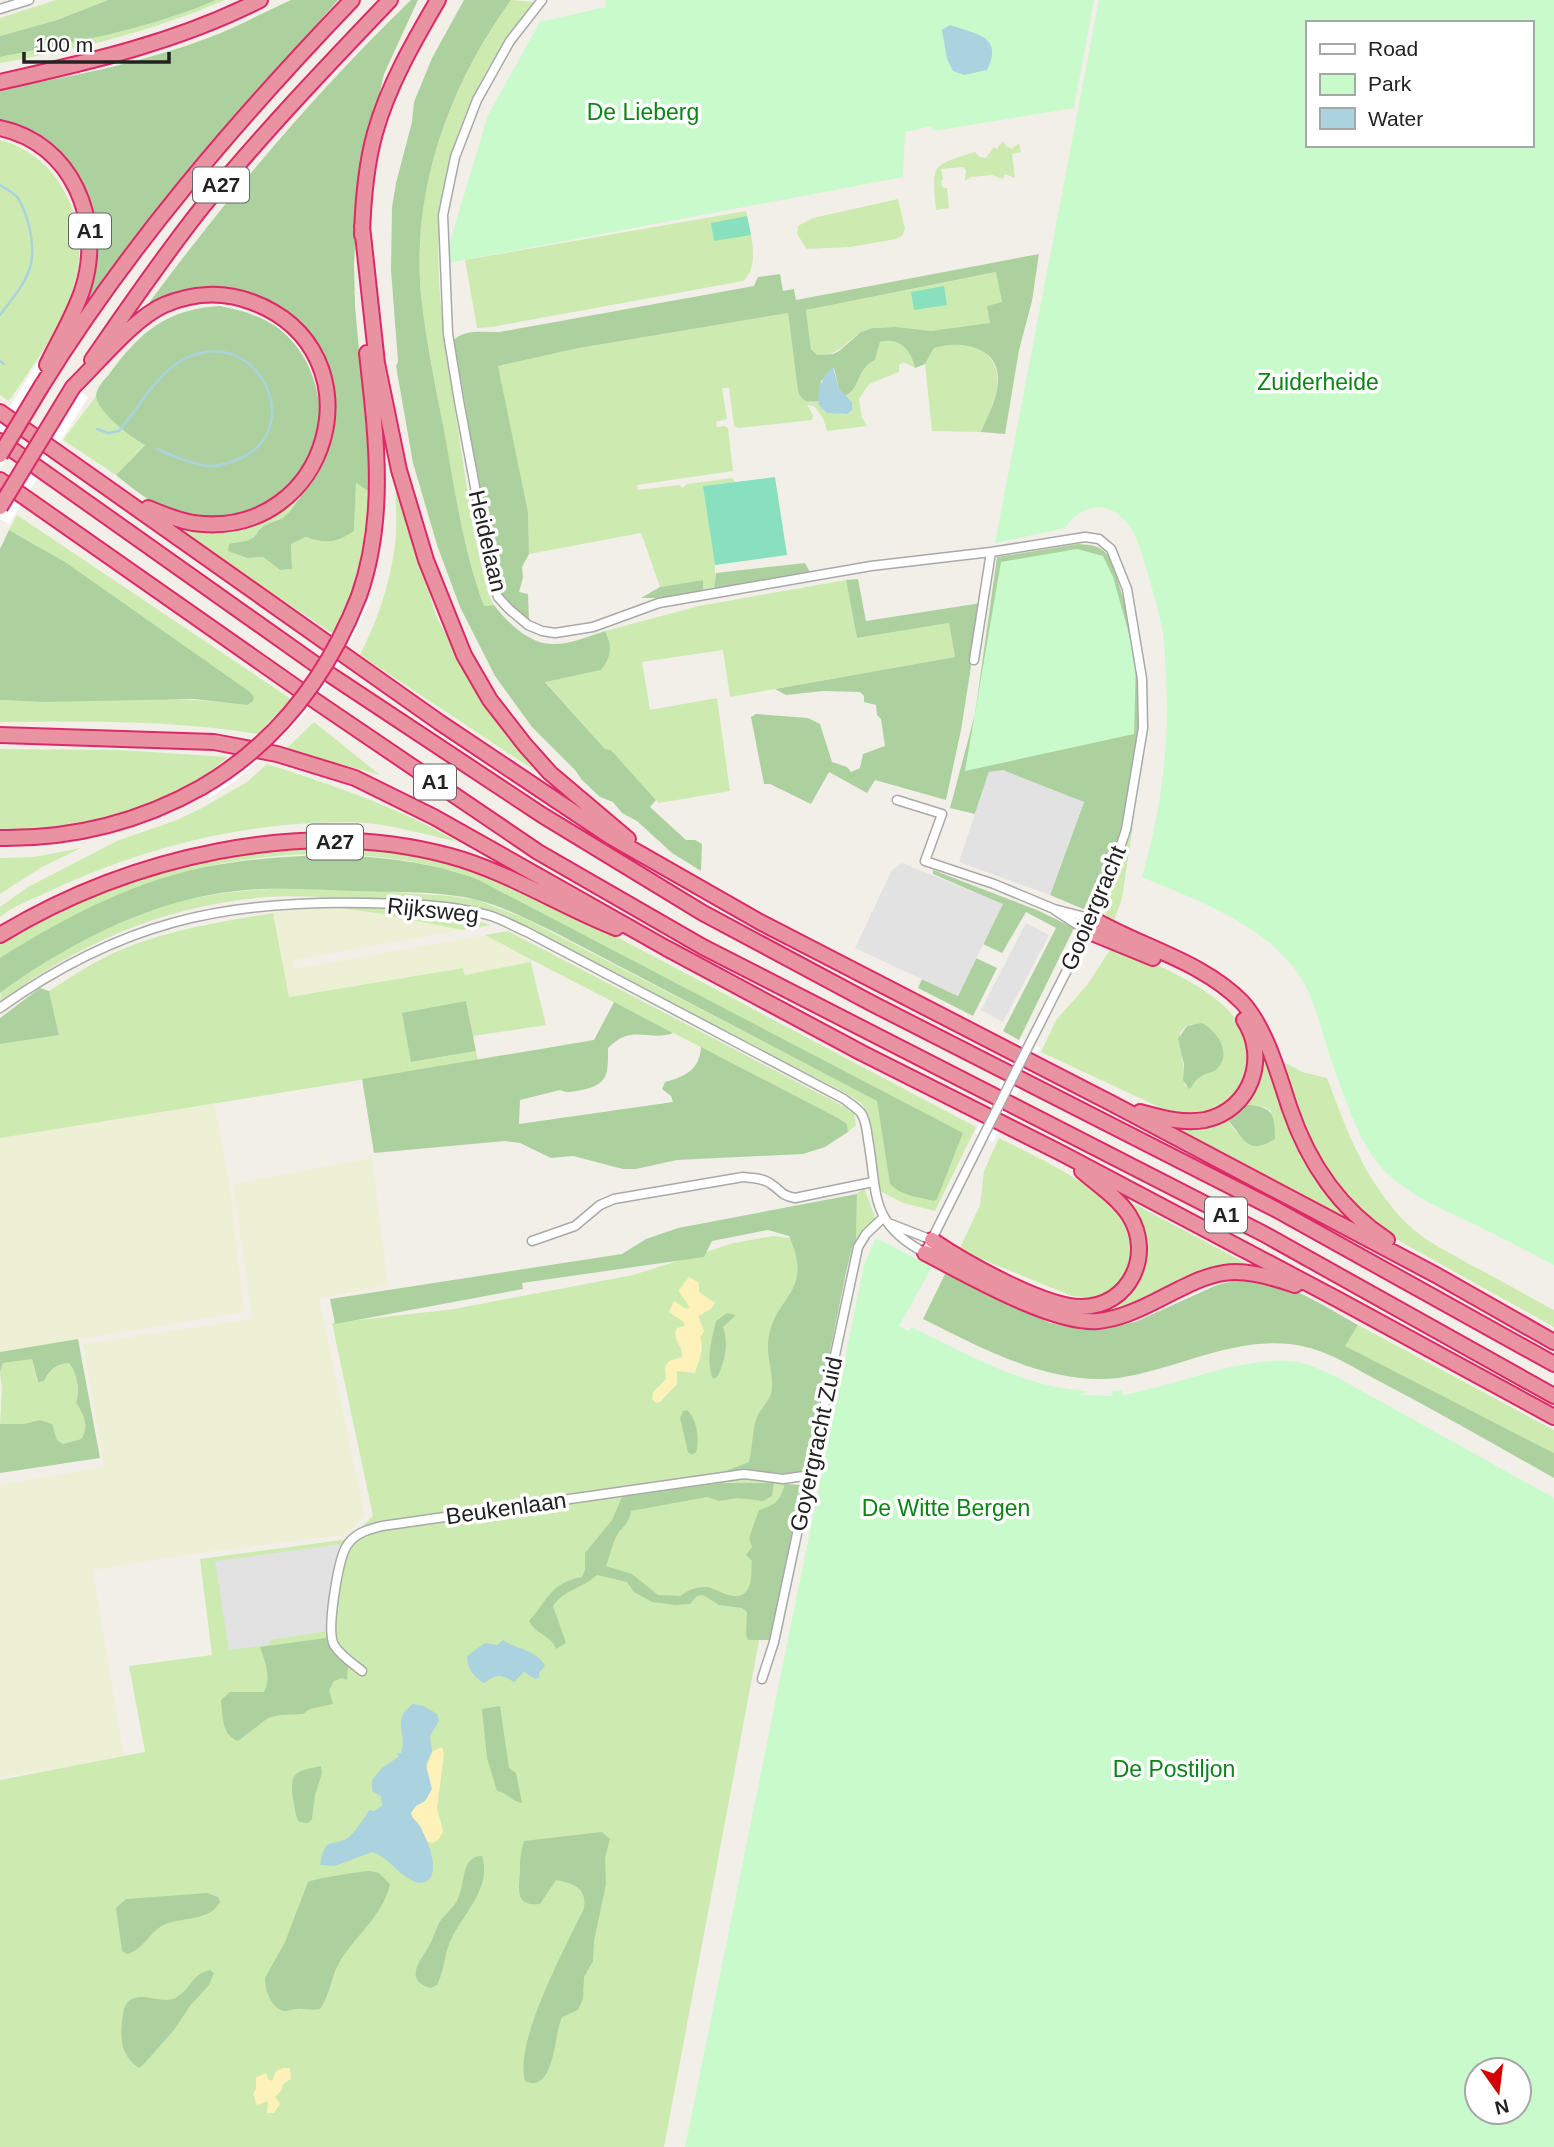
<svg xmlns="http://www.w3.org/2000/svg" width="1554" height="2147" font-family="Helvetica,sans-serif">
<rect width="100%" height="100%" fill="#f2efe9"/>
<path fill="#eef0d5" d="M325 906 382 914 462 930 293 960 295 969 485 935 530 959V962L465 975 463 968 289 997 273 913Z
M214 1103 229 1180 244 1312 0 1352V1138Z
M372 1158 388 1286 319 1298 365 1516 346 1535 197 1553 93 1570 124 1759 0 1777V1485L104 1467 83 1344 252 1319 233 1184Z"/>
<path fill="#cdebb0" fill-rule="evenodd" d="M56 0H108L57 20 0 36V18Z
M216 0H225C153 31 77 50 0 63V57C74 42 147 30 216 0Z
M511 0 535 2C481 65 444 144 439 228 435 303 451 381 462 455 467 490 473 525 480 560 484 576 486 591 494 605L484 606C463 547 454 486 443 425 436 385 427 345 422 304 409 195 448 88 511 0Z
M0 140C25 146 50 165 62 187 108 266 53 337 9 401L0 395Z
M1003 141 1007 147 1012 149 1019 143 1021 152 1012 154 1015 178 1005 174 1003 179 992 175 971 177 965 181 966 170 963 167 941 169 943 179 941 182 943 188H947L949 208 936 210C932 164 930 166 975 152L980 157 986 158 994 147 997 149Z
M898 199 905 229 902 236 896 239 850 247 807 249 797 234 798 226 813 218Z
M746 211C750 231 761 266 743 281L491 327 477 328 465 260Z
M997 272 1002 303 990 323C969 326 946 332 924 331 906 330 888 324 869 329 846 336 845 356 817 355L811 349 806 310Z
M788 313 798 391 810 403 819 401V405L842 414 851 413 852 402 845 396C861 388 858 368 875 360L880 342C899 336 912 350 915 368L903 362 899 365V372L869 384 859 399 862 417 867 426 827 431 823 418 814 406 807 405 813 415 812 420 738 428 734 426 729 388H722L727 419 716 422 717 427 725 426 728 428 733 471 637 485 638 490 679 485 682 488 687 484 732 478 735 482 704 486 715 565V589L759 581 760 585 664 598 703 580 660 587 641 533 529 554 528 512 497 366 579 348Z
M943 345C953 345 972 341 980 348 1011 372 994 403 981 432L932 431 925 364 934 348Z
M96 396 102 408 145 444 116 475 63 440Z
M319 469 286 516 261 527 252 539 228 550 247 558 263 557 280 570 292 569 291 544 306 537C325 544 337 543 354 531L356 483 370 492C369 545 360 588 335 635L238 571 169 522C192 523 218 528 241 526 273 523 301 494 319 469Z
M396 490 437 618 483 703 534 770 360 655C379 618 393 575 396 534 397 519 395 505 396 490Z
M17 515 291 699 258 734C172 720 87 721 0 722V700C82 704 165 693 247 705 171 640 96 577 9 530Z
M846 580 857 638 949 623 955 657 730 697 723 650 642 662 650 710 717 698 730 791 659 803 611 750 605 749 545 681 601 670 609 639 605 631 699 606Z
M314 722 380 775 286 749Z
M0 749 120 750 228 757C210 772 191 787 170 797 118 821 57 833 0 831Z
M267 764C333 785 398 807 458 842 422 834 385 822 347 822 245 822 144 847 52 890 35 898 15 905 0 917V907L28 887 117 841 177 820 202 808 247 782Z
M1133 826 1122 898 1113 924H1109L1104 908Z
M316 842 451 856 579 917 976 1127 935 1211 903 1203 880 1191 869 1117 862 1104 849 1095 499 913C453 901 408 900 361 899 329 898 296 895 265 897 164 906 80 942 0 1002L1 992C45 962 90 932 140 914 238 877 348 889 450 896L477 900 524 918 878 1101 890 1184 962 1133 477 879C375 842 244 848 142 885 92 904 46 932 0 958V939L67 904 182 861Z
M81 848 42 867 0 894V858L34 857Z
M325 906C381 908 437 908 491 925L462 930 382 914Z
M273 913 289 997 463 968 465 975 530 962V959L485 935 508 931 845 1107 854 1114 856 1125 848 1132 847 1124 838 1118 530 959 546 1025 473 1036 466 1001 411 1062 476 1051 478 1061 0 1138V1044L59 1034 49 991C65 981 82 969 100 960 153 932 214 923 273 913Z
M1113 945C1150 962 1202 982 1230 1012 1239 1023 1250 1040 1250 1055 1251 1077 1235 1103 1214 1110 1195 1116 1179 1113 1161 1108L1041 1052 1056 1020 1088 984ZM1192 1024 1215 1071C1205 1073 1198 1076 1193 1085L1185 1086 1180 1033 1186 1026Z
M1259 1045 1288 1118 1362 1226 1168 1123 1225 1117 1237 1133 1272 1112 1265 1107 1243 1104Z
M1277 1058 1302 1072 1327 1078C1348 1134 1368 1189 1414 1230 1430 1244 1451 1253 1469 1264 1498 1279 1526 1295 1554 1310V1327L1392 1237 1367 1219 1334 1181 1309 1137Z
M999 1138C1041 1160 1154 1206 1130 1270 1127 1278 1116 1288 1110 1295L1087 1298 1072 1296 959 1250 980 1205 984 1171Z
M864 1187 876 1220 856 1242 857 1194Z
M1125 1199 1253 1267 1226 1265 1207 1269 1187 1277 1122 1312 1090 1316C1156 1297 1157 1250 1125 1199Z
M773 1236 812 1241 822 1305 664 2147H0V1780L145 1752 129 1666 212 1655 200 1559 349 1539 373 1516 332 1323 454 1309 633 1275 734 1243Z
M1358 1325 1554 1430V1453L1344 1346Z
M26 1359H32L37 1381H44C51 1370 55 1364 68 1362 76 1371 81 1391 76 1402 83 1415 90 1425 81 1439L63 1444 57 1440 51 1424 40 1420 23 1424H0L2 1388 0 1372 3 1363Z"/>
<path fill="#add19e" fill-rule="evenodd" d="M108 0H216C147 30 74 42 0 57V36L57 20Z
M291 0H338L206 150 79 312 88 284 80 183 0 123V89C70 77 141 63 208 38 236 27 263 13 291 0Z
M411 0H418L384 74 358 190 354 264 355 306 370 471V492L356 483 354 531C337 543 325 544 306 537L291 544 292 569 280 570 263 557 247 558 228 551 229 544C237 542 249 542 254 537 257 534 258 530 261 528 267 522 278 522 285 516 293 510 316 474 322 464 361 391 307 295 224 290 212 289 150 317 134 323 220 206 306 102 411 0Z
M464 0H511C448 87 409 195 422 304 427 346 436 388 444 430 455 490 463 549 484 606L494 605C507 622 529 644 552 644 569 645 589 636 605 631 613 646 611 657 601 670L545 682 605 749 611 750 656 800 650 807 686 840H695L702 844 701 871 672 853 637 821 622 813 613 802 600 797 582 780 575 770 532 727 495 676 460 607 437 545 413 463 396 366 398 362 391 270 392 207 396 183 412 122 414 102 432 58Z
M1039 254 1032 301 1019 350 1005 434 981 432C988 415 998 398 998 379 998 345 959 340 934 348L925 364 915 368C912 351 899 336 880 342L875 360C857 368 861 388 845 396L839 389 834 368 821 381 819 401C808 403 802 402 798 391L788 313 579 348 498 366 528 512 529 554 522 567 523 577 519 592 528 594 529 622 509 603 500 591 475 462 454 340C464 329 484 332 499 332L754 286 758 277 780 274 783 291 794 289 796 300ZM996 272 1002 302 987 306 990 323 931 331 895 327 872 328 861 332 839 351 833 354 817 355 811 349 806 310Z
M220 306C240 310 259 315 275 326 309 349 325 395 318 435 316 443 311 451 307 459 282 510 222 528 170 510 150 503 132 488 116 475L145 445C131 437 98 413 96 396 96 388 105 379 110 373 140 332 167 309 220 306Z
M9 530 65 562 250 692 254 697 253 701 247 705 194 699 44 702 0 700V549Z
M1078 544C1094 545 1103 546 1112 561L1137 645 1141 727 1128 805 1118 842 1088 911 1050 895 1084 802 989 772 975 814 950 808 975 714 997 557Z
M805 563 810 572 714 590 716 573Z
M858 579 866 621 981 603 961 730 946 800 875 780 867 793 829 772 811 804 770 784H764L751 717 756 714 808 718 820 724 832 762 847 767 851 772 860 768 863 754 885 746 881 719 877 715 876 705 864 702V696L860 692 823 691 786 695 775 689 955 657 949 623 857 638 846 580Z
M703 580V591L664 598H641L660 587Z
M334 855C384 857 430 862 477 879L963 1133 937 1199 934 1201C918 1197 902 1196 890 1184L877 1101 556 933C530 921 505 907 477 900 438 890 395 893 355 891 325 890 294 888 264 889 166 892 78 937 0 993V958C65 917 139 878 216 865 255 858 294 856 334 855Z
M933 870 1037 910 1074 928 1019 1040 1003 1031 1056 928 1026 912 1002 953 983 944 1002 904 933 874Z
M976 958 997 968 973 1016 918 988 922 979 958 996Z
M40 988 49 991 59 1035 0 1044V1018Z
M466 1001 476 1051 411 1062 402 1013Z
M614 1002 673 1033C650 1042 632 1023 608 1048 608 1074 609 1084 582 1090 574 1091 568 1094 560 1090L520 1100 519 1124 673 1102 671 1096 662 1089 665 1082C684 1077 700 1070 701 1047L838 1118 847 1124 848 1132 825 1147 803 1154 677 1160 636 1169H623L573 1156 551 1158 520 1143 505 1141 374 1153 362 1079 594 1040Z
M1202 1023C1218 1032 1233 1054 1216 1070 1212 1073 1205 1073 1200 1077 1195 1080 1194 1085 1189 1089L1183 1080 1184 1064 1178 1039 1187 1026Z
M1243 1104C1271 1107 1275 1110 1275 1139 1246 1158 1243 1135 1225 1117Z
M857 1194 856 1242 852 1247 846 1273 805 1474 726 1471 749 1462C753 1448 752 1426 758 1415 763 1405 772 1399 772 1387 773 1373 767 1358 768 1344 771 1295 816 1296 789 1236L768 1230 712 1241 704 1257 522 1283 523 1289 335 1324 330 1299 622 1254 646 1239 678 1228Z
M946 1272 1050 1323 1083 1330 1108 1328 1135 1322 1217 1285C1229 1282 1244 1278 1256 1279 1290 1283 1329 1309 1358 1325L1345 1346 1554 1453V1478C1495 1445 1437 1411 1377 1380 1356 1369 1333 1354 1310 1348 1243 1330 1182 1369 1118 1378 1051 1386 981 1348 923 1319Z
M727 1313 736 1315 723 1327C729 1344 725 1360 718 1376L713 1379C705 1361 712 1339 716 1321Z
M78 1339 100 1458 0 1473V1424H23L40 1420 52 1424 57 1440 63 1444 81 1439C90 1425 83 1415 76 1402 81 1391 76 1371 69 1363 55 1364 50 1370 44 1381L38 1382 32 1359 3 1363 0 1372V1352Z
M687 1410C697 1420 700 1438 696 1452L692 1455 688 1452 680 1418 683 1411Z
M721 1483H774L772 1496 763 1501 738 1498 719 1501 707 1497 631 1511C629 1522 626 1524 619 1532 613 1540 610 1556 606 1566L632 1574 658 1595 680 1596C688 1590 696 1587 706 1587 719 1588 741 1609 750 1584 752 1577 751 1568 752 1561L746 1555 752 1547 749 1538 759 1510C777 1504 779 1502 785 1484L802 1485 770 1640H748L746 1635 747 1612 742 1608 719 1605 703 1595 697 1596 690 1604 675 1605 652 1602 634 1592 627 1582 597 1575C583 1588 564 1590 553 1606L566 1643 556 1649C551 1635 535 1634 529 1621 548 1600 550 1583 582 1577L585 1570V1553L612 1520 622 1497Z
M326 1638 331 1649 348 1666 347 1680 342 1678 334 1681 329 1690 333 1704 310 1709 303 1714 280 1715 268 1718 238 1741C221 1735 223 1716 221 1700L230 1692H264C272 1677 265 1662 260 1647Z
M500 1706 509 1768 516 1773 522 1803C511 1801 508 1793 497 1791L487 1758 482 1709Z
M321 1766 322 1773 315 1795 312 1819 308 1823 299 1822C295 1815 295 1807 293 1799 289 1772 296 1771 321 1766Z
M602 1832 610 1839 605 1858 606 1884 594 1941 593 1961 584 1977 583 1999 578 2010 562 2017C554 2033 555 2095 525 2081 514 2040 566 1947 584 1908 587 1887 574 1884 556 1880L540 1904C512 1907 520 1886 520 1869 520 1858 521 1851 524 1841Z
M482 1856C493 1891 459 1916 448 1947 444 1960 443 1973 437 1985L431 1988C403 1981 420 1961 429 1946 433 1939 435 1932 438 1925 442 1917 450 1911 455 1904 467 1886 459 1856 482 1856Z
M370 1871 379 1873 390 1884C382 1918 355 1935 339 1963 331 1977 330 1995 320 2009 312 2011 305 2008 297 2009 296 2009 286 2011 285 2011 271 2009 265 1990 265 1978L285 1942 308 1882C313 1879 362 1871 370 1871Z
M207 1893 218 1897 220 1902C210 1921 184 1917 166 1924 150 1930 144 1950 127 1954L122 1951 116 1908 126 1899Z
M210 1970 214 1973 209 1985 190 2006 174 2030 143 2065 139 2068C119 2055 120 2035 123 2014 124 2009 125 2004 130 2000 146 1991 162 2006 177 1997 192 1988 190 1975 210 1970Z"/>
<path fill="#fff1ba" d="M689 1277 699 1283V1292L715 1303 711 1309 698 1316 704 1331 700 1338C705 1349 698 1362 695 1373L677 1371V1384L660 1402 656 1403 652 1399 653 1392 666 1379 665 1367 669 1361 682 1357C684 1346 671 1340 677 1328L685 1326 684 1322 669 1312 674 1301 686 1309 689 1308C688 1300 680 1297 679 1290Z
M442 1747 444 1754 437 1808 443 1831 439 1839 433 1843 425 1841 421 1828 411 1818V1813C422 1795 423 1771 433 1751Z
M283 2068H290L291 2079 283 2084 281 2091 275 2097 280 2104 274 2113H267L268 2101 257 2105 253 2094 256 2089V2077L266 2073 268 2079 272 2081 276 2071Z"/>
<path fill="#c8facc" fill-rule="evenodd" d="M605 0H1094L1074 108 933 131 931 126 905 132 903 177 448 263 447 252 488 115 540 22 606 7Z
M1099 0H1554V1265C1532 1254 1510 1242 1488 1231 1450 1212 1402 1195 1376 1161 1358 1138 1344 1096 1334 1068 1324 1041 1318 1009 1304 983 1270 925 1200 902 1142 877 1161 811 1170 745 1166 676 1165 662 1165 647 1163 633 1159 612 1153 591 1147 571 1140 546 1132 515 1105 508 1089 504 1073 515 1065 528L995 543ZM1307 23H1531V145H1307Z
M1077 549 1103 556 1113 577 1136 659 1134 734 965 771 1001 562Z
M876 1238 932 1267 899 1326 909 1331 911 1327C968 1354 1024 1388 1088 1391L1081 1395 1113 1396 1112 1391 1122 1390 1123 1395C1175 1386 1246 1354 1298 1362 1310 1364 1322 1371 1333 1375L1554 1498V2147H685L864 1265ZM1477 2070H1519V2112H1477Z"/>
<path fill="#88e0be" d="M747 216 751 235 714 241 711 223Z
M944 286 947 305 914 310 911 292Z
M775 477 787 555 715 565 703 486Z"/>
<path fill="#e2e2e2" d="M1003 770 1084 802 1050 895 959 862 989 772Z
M902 863 1003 904 958 996 855 948 892 870Z
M1026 923 1049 935 1003 1022 981 1010Z
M342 1544 333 1571 328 1631 270 1640 269 1645 229 1650 215 1561Z"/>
<path fill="#aad3df" d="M950 25C976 34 1004 36 987 70L964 75 953 71 947 59 942 30Z
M833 367 839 389 852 402V410L848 414 827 413 819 405C817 389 821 378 833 367Z
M503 1640C517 1650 536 1649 545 1666L539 1673 540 1677 535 1679 524 1672 514 1682C500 1674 497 1674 484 1683 474 1677 467 1669 467 1656L485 1643 497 1645Z
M413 1704 424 1706 437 1714 439 1721 430 1736 432 1751 426 1765 432 1789 425 1801 416 1806 411 1813C412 1819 417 1821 420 1826 426 1838 442 1870 427 1881 422 1884 416 1883 411 1880 396 1872 389 1858 372 1852L335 1866 320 1865C326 1834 330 1849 349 1837 354 1833 366 1816 369 1810L374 1811 382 1806 381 1796 372 1791V1780L382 1768 398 1757 399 1755 395 1754 401 1753C408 1734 390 1720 413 1704Z"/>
<path fill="#fff" d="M37 363 58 376 0 470V423Z
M67 384 88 397 9 524 0 519V492Z
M353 594 371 599 337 670 304 714 263 756 235 781 209 798 199 781 252 741 305 684 334 639Z
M1022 1039 1040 1048 993 1142 975 1133Z"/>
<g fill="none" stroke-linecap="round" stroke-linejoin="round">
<path stroke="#aad3df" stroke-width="2.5" d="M0 185C6 189 14 193 18 198 29 217 36 247 30 268 24 286 11 300 0 315
M0 361 4 364
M97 429 108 433 119 431C139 408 155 375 183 360 255 320 310 429 239 459 229 463 218 467 208 466 190 464 174 456 157 449"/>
<g stroke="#a9a9a9" stroke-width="11">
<path id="minor" d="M542 0 510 41 477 100 455 157 443 215 448 334 459 401 493 583 498 597 509 609 528 625 542 631 555 633 593 627 659 603 871 566 991 552 1085 537 1099 539 1111 549 1127 589 1142 679 1143 728 1126 830 1108 882 1093 919 1030 1043
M0 9 29 0
M974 660 991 552
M897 800 942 814 925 861 994 884 1054 909 1093 919
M1056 911 1087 931
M0 1008C119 923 222 900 366 903 407 904 448 904 488 915 502 919 515 927 527 932L844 1099C849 1103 857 1108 861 1113 866 1120 867 1131 868 1139 878 1194 868 1222 925 1253L983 1137
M891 1224 932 1240
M532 1241 575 1226 600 1205 614 1199 743 1177C752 1178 764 1178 771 1184 782 1191 780 1195 795 1198L873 1182
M362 1671C352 1663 340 1655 334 1645 326 1631 338 1562 346 1547 354 1533 367 1530 382 1526L744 1474 783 1479 811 1475
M762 1679 774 1642 858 1247 866 1234 884 1217"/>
</g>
<g stroke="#dc2a67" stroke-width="18">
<path id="motorway" d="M0 82C89 62 178 42 260 0
M0 128C72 143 104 221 83 288 75 314 59 340 47 365
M362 226 377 363 399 470 426 560 464 655 490 700 525 745 550 773 628 839
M362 235C363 202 366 165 375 133 388 86 414 41 438 0
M92 360C128 308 164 255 204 205 263 133 326 67 390 0
M41 387C128 246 238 119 352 0
M73 387C98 363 133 319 164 305 192 293 223 291 252 302 383 351 331 542 193 523 177 520 162 514 148 508
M0 412 439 722 611 837 760 922 1111 1103 1436 1275 1554 1342
M0 441 332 676 542 815 703 913 873 1004 1277 1210 1554 1364
M0 480 317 702 538 852 703 947 1264 1234 1554 1396
M359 596C387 517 376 434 367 353
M0 735 214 742 277 754 355 778 434 817 666 948 862 1053 1063 1154 1337 1299 1554 1417
M0 838C72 839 140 822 202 787
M1093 919C1141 947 1202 961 1242 1002 1266 1028 1279 1076 1290 1109 1308 1162 1340 1209 1387 1240
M1087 931 1153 958
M0 935C129 857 302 816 450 856 509 872 560 906 616 928
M1140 1112C1162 1118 1183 1124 1205 1120 1251 1110 1269 1058 1244 1020
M932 1240C964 1262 1044 1307 1081 1307 1130 1307 1154 1254 1129 1215 1117 1197 1098 1185 1082 1171
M925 1253C966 1274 1053 1325 1098 1321 1118 1319 1136 1311 1154 1302 1215 1271 1227 1262 1295 1285"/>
</g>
<use href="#minor" stroke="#fff" stroke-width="8"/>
<use href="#motorway" stroke="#e892a2" stroke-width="14"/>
<g stroke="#a9a9a9" stroke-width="11" stroke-linecap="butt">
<path id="minor-bridge" d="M983 1137 1030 1043"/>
</g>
<g stroke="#dc2a67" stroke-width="18" stroke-linecap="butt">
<path id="motorway-bridge" d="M0 455 41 387
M0 507 73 387
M202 787C277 743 328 675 359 596"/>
</g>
<use href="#minor-bridge" stroke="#fff" stroke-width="8"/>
<use href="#motorway-bridge" stroke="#e892a2" stroke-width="14"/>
</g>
<g text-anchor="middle" stroke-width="7" stroke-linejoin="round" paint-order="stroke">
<g fill="#fff" stroke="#646464" stroke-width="2">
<rect x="193" y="167.5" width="56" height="35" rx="5"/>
<rect x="69" y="213.5" width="42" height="35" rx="5"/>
<rect x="414" y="764.5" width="42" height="35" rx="5"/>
<rect x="307" y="824.5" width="56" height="35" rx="5"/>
<rect x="1205" y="1197.5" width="42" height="35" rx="5"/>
</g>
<g font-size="21" font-weight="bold" fill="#222">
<text x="221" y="192">A27</text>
<text x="90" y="238">A1</text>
<text x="435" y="789">A1</text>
<text x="335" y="849">A27</text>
<text x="1226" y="1222">A1</text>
</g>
<g font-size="23" fill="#0c8416" stroke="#fff">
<text x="643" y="120">De Lieberg</text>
<text x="1318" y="390">Zuiderheide</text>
<text x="946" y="1516">De Witte Bergen</text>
<text x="1174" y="1777">De Postiljon</text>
</g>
<g font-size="23" fill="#222" stroke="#fff">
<text transform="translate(488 541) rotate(77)" y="8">Heidelaan</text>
<text transform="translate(1093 908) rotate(-67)" y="8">Gooiergracht</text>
<text transform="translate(433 910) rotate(6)" y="8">Rijksweg</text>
<text transform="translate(816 1444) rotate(-78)" y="8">Goyergracht Zuid</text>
<text transform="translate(506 1508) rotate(-8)" y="8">Beukenlaan</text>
</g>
</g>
<rect x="1306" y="21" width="228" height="126" fill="#ffffff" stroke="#a7a7a7" stroke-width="2"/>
<rect x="1320" y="44" width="35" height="10" fill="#ffffff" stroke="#a7a7a7" stroke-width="2"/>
<text x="1368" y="56" font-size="21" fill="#222222">Road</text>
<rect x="1320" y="74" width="35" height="21" fill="#c8facc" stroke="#a7a7a7" stroke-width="2"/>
<text x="1368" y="91" font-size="21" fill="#222222">Park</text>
<rect x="1320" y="108" width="35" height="21" fill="#aad3df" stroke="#a7a7a7" stroke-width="2"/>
<text x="1368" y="126" font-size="21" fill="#222222">Water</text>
<g transform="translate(1498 2091) rotate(166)"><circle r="33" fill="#ffffff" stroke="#a7a7a7" stroke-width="2"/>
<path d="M0-5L12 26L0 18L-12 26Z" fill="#d40000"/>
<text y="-10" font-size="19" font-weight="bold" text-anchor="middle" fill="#222222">N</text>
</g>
<path d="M24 52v10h145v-10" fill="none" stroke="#222222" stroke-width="3.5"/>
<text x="35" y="52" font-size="21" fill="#222222" stroke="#ffffff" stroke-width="5" paint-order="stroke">100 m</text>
</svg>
